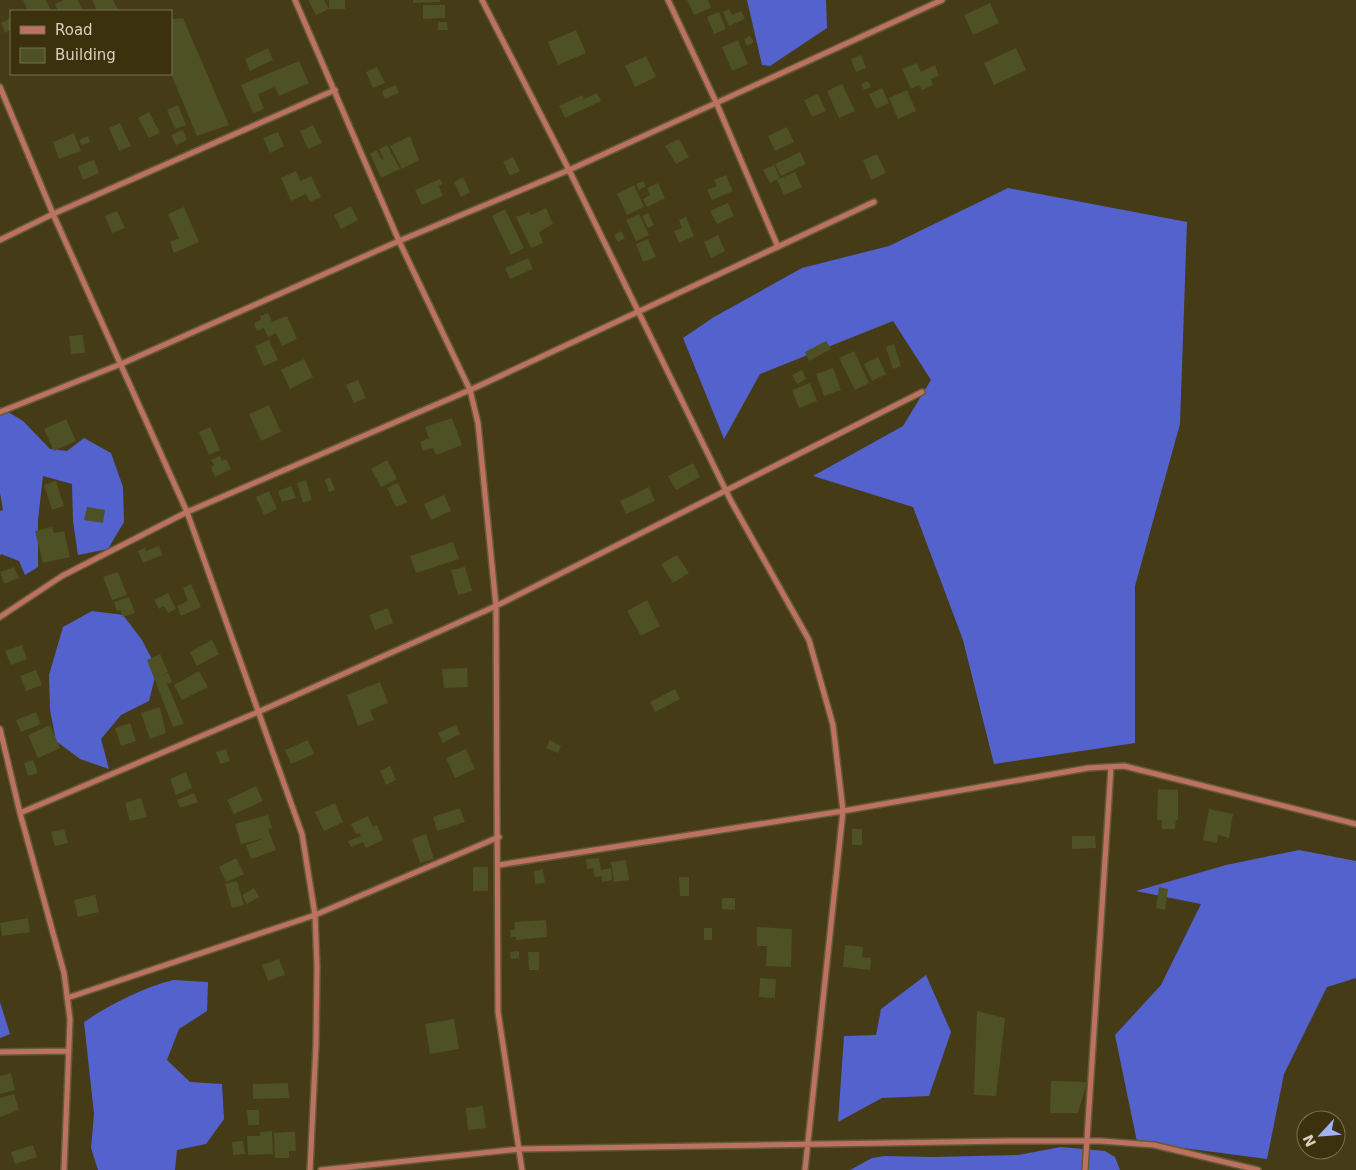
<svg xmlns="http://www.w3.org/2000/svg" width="1356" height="1170" font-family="'DejaVu Sans',sans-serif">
<rect width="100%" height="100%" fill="#453b17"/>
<path fill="#5462cd" d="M747 0H826L827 28 770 66 762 65Z
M1008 188 1187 222 1180 424 1135 586V743L994 764 963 640 913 507 813 476 903 426 931 380 893 321 760 374 724 439 683 338 714 317 802 268 889 246Z
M0 407 23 421 50 449 67 451 84 438 111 453 123 487 124 522 108 549 78 555 73 521 72 484 43 476 38 520V567L25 575 19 561 1 554 0 556V511L3 510 0 493Z
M92 611 123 615 142 640 157 669 149 701 121 715 101 739 109 769 80 759 56 741 50 710 49 675 63 627Z
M1299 850 1356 861V978L1327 987 1284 1074 1267 1159 1137 1142 1115 1035 1161 985 1201 904 1136 891 1226 865Z
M926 975 951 1032 929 1096 882 1098 838 1122 844 1036 876 1035 881 1009Z
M173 980 208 982 207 1011 179 1029 167 1060 190 1082 222 1084 224 1119 206 1144 177 1150 175 1170H98L91 1148 94 1114 84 1022C113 1003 140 989 173 980Z
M0 1002 10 1034 0 1038Z
M1061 1147 1105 1151 1115 1157 1120 1170H850L872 1158 885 1156 932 1157 1018 1155Z"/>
<path fill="#4d5124" d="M23 0H46L51 11H28Z
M64 0H78L83 11H58L55 4Z
M92 0H113L119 11H97Z
M308 0H324L329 9 316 15Z
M329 0H345V9H329Z
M413 0H440V2L413 3Z
M687 0H708L711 8 694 15Z
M990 3 999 23 973 35 964 15Z
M423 5H445V18L423 19Z
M729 9 732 15 741 11 745 19 729 26 723 12Z
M719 12 726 29 714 34 707 17Z
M11 18V30L5 33 1 23Z
M183 18 229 125 197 136 171 74V19Z
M438 22H447L448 30H438Z
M576 30 586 53 558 65 548 42Z
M750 36 754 42 747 46 744 39Z
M738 40 748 64 732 71 722 47Z
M268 48 273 60 250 71 245 59Z
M1016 48 1026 70 994 85 984 63Z
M861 55 866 68 856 72 851 59Z
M646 56 656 77 635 87 625 66Z
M299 61 309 83 279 96 275 87 258 94 264 109 253 113 241 85Z
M917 63 921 72 935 65 939 76 931 79 933 85 922 90 919 85 911 89 902 69Z
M377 67 385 83 373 88 366 72Z
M868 81 871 87 864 90 861 84Z
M842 84 855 111 839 118 827 91Z
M396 85 399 93 385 99 382 91Z
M882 88 889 103 876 109 869 94Z
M907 90 916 111 898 119 889 98Z
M597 93 601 101 565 118 559 106 582 95 584 99Z
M818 94 826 111 812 117 804 100Z
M178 105 186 125 175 129 167 110Z
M149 112 160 133 149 138 138 118Z
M120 123 131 146 119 151 109 128Z
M313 125 322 143 308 149 300 131Z
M787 127 794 142 775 151 768 136Z
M183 130 187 140 176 145 171 135Z
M278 132 284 146 270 153 263 138Z
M74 133 81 151 59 159 53 142Z
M88 136 90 142 82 145 79 140Z
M410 136 419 160 402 169 390 146Z
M679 139 689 157 676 164 665 146Z
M387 145 400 169 381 178 370 154 377 150 382 160 384 159 379 149Z
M800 152 806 164 781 176 775 164Z
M877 154 886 173 871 180 863 160Z
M513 157 520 171 510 176 503 162Z
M94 160 99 173 83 180 78 166Z
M774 165 780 178 770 183 763 170Z
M296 171 300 181 311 176 321 197 310 202 306 194 291 201 281 178Z
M795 172 802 187 784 195 777 180Z
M726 175 733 191 712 200 707 190 717 186 714 180Z
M463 177 470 192 461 197 454 182Z
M440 179 443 184 439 186 443 196 422 205 415 190Z
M643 181 646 186 639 190 636 184Z
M658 183 665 198 647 207 643 199 650 195 647 188Z
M634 185 644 207 627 215 617 194Z
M728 203 734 216 717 224 710 211Z
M351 206 358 220 341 229 334 215Z
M184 207 199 242 174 253 170 242 179 238 168 214Z
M546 208 553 224 539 232 543 243 531 248 516 217 529 212 531 215Z
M505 209 524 248 511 255 492 216Z
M117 211 125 228 112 233 105 216Z
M648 213 654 225 648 228 642 216Z
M639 214 649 235 636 241 626 220Z
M686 217 694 236 679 243 674 231 682 228 679 220Z
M621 231 625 238 618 242 614 235Z
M718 235 725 251 711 258 704 242Z
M648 239 656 257 643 262 636 244Z
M528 258 533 269 510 279 505 268Z
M268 313 272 322 287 316 297 339 282 346 276 333 268 337 264 328 257 331 254 323 261 320 260 316Z
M83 335 85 353 71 354 69 336Z
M269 340 278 360 264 366 255 346Z
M826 341 831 349 809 361 805 352Z
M894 344 901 366 893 369 886 347Z
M854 351 869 383 855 390 839 358Z
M878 357 886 374 872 381 864 364Z
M304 359 313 377 290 389 281 370Z
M833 368 841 390 824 396 816 374Z
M802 370 806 379 797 384 792 375Z
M358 380 366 398 354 403 346 385Z
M810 383 817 401 799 408 792 390Z
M269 405 281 432 261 441 249 414Z
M452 418 462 445 436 455 433 448 423 451 420 442 429 438 425 427Z
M66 419 76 441 54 451 44 429Z
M210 427 220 450 209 455 199 432Z
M220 456 222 461 226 459 231 469 215 477 211 467 214 465 211 460Z
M387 460 397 479 381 487 371 469Z
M693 463 700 477 676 490 668 476Z
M330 477 335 490 329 492 325 480Z
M306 480 312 500 303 503 297 483Z
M56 481 64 506 52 510 44 485Z
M398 483 407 502 396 507 387 488Z
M291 486 296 498 282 502 278 491Z
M649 487 655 501 626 514 620 501Z
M269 491 277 509 264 515 256 497Z
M444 495 451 511 431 520 424 504Z
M87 507 105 510 103 523 84 520Z
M52 527 54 533 64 531 70 557 43 563 35 531Z
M453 542 459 559 416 573 410 556Z
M159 546 162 555 143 563 138 551 145 548 146 551Z
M677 555 689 573 673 583 661 564Z
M14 567 19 578 4 584 0 572Z
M465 567 472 591 458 595 451 570Z
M118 572 127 595 112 600 103 577Z
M191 584 201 607 181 616 177 606 188 601 183 588Z
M168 593 176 609 168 613 164 606 159 609 154 600Z
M129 597 135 613 123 617 120 610 117 611 114 602Z
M647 600 660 626 641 636 627 611Z
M388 608 393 623 375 630 369 615Z
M212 640 219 654 197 666 190 652Z
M22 645 27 659 11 665 5 651Z
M160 654 168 672 160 676 168 673 172 682 167 684 184 724 173 727 147 660Z
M467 668 468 687 444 688 442 669Z
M36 670 42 685 26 691 20 676Z
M199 671 208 687 182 700 174 685Z
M380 682 388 703 370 710 374 720 358 726 347 695Z
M675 689 680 699 655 712 650 702Z
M160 707 166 733 150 739 141 713Z
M36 712 41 724 21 732 16 720Z
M130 723 136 741 121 746 115 728Z
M50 725 60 748 38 758 28 735Z
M456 725 460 734 443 743 438 733Z
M308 740 314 754 291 764 285 750Z
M550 740 561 746 558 753 546 748Z
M226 749 230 761 220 764 216 752Z
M466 749 475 769 455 778 446 758Z
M33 760 38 773 28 776 24 763Z
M390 766 396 780 386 785 380 771Z
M186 772 192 788 176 795 170 779Z
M256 786 263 801 234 814 227 800Z
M1158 789 1178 790V820H1176L1175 829H1162V820H1157Z
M194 793 198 802 180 808 177 800Z
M141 798 147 817 130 821 125 803Z
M335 803 343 822 324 831 315 812Z
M460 808 465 822 437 831 433 817Z
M1209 809 1233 814 1229 838 1218 835 1217 843 1203 840Z
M268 815 272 828 268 829 276 850 251 859 246 845 265 838 241 844 235 824Z
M368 816 373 827 377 825 383 840 366 848 363 842 351 847 348 841 361 836 359 833 356 834 351 824Z
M64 829 68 843 55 846 51 832Z
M852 829H862V845H852Z
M426 834 434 859 420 863 412 839Z
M1072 836H1095L1096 848 1072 849Z
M236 858 244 874 226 882 219 867Z
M599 858 601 870 611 868 612 880 602 882V876L595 877 593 868 587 869 586 859Z
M626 860 629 880 614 882 611 862Z
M473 867H488V891H473Z
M543 869 545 883 535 884 534 871Z
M679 877H689V896H680Z
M237 881 244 905 232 908 225 884Z
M1159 887 1168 889 1165 910 1156 908Z
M254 888 259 897 247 904 242 895Z
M95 895 99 912 78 917 74 900Z
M722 898H735V910L722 909Z
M28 918 30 932 2 936 0 923Z
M546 920 547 937 516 940V937H511L510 930H515L514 922Z
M757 927 792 929 791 967 766 966 767 946H757Z
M704 928H712V940H704Z
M845 945 863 947 862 957 871 958 870 970 843 967Z
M519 951V958L511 959 510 952Z
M528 952H539V970H529Z
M279 959 285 975 268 981 262 965Z
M760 978 776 979 775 998 759 997Z
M977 1011 1005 1018 996 1096 974 1095Z
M454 1019 459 1049 430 1054 425 1024Z
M11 1073 15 1090 0 1094V1076Z
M1051 1081 1087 1082 1078 1113H1050Z
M288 1083 289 1098 253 1099V1084Z
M14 1094 19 1110 0 1117V1098Z
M483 1106 486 1128 468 1130 466 1108Z
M247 1110H259V1125H248Z
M272 1131 273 1154 248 1155 247 1136H260V1132Z
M288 1132H295L296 1151H289V1158H275L274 1133Z
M243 1141 245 1154 233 1155 232 1142Z
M33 1145 37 1157 15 1164 11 1152Z"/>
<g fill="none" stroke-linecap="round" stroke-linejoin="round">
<g stroke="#625938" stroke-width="8">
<path id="street" d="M295 0 399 241 470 390 478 423 496 606 498 1012 522 1170
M482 0 569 170 731 501 809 640 833 725 843 811 805 1170
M668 0 716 102 778 247
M0 87 53 214 187 512 302 834 315 915 317 967 316 1044 310 1170
M0 240 53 214 335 90
M0 412 121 364 399 241 569 170 942 0
M0 617 62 576 187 512 470 390 874 202
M0 729 20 813 64 973 70 1019 64 1170
M20 813 258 712 496 606 922 392
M499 865 843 811 1088 768 1124 766 1356 824
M67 998 315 915 499 837
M0 1052 68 1051
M321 1170 520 1149 1009 1141H1101L1154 1145 1258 1170
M1085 1170 1111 767"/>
</g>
<use href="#street" stroke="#bd715f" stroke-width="5"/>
</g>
<rect x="10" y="10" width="162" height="65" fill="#3b310c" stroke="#797153"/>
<rect x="20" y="26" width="25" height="8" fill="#bd715f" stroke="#797153"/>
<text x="55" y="35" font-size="15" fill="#d7d1bd">Road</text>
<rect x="20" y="48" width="25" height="15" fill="#4d5124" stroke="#797153"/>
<text x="55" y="60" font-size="15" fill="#d7d1bd">Building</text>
<g transform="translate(1321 1135) rotate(244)"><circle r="24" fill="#3b310c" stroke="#797153"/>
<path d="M0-4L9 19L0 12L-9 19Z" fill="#a2b2fd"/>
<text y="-8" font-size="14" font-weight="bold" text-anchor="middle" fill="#d7d1bd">N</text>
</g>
</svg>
